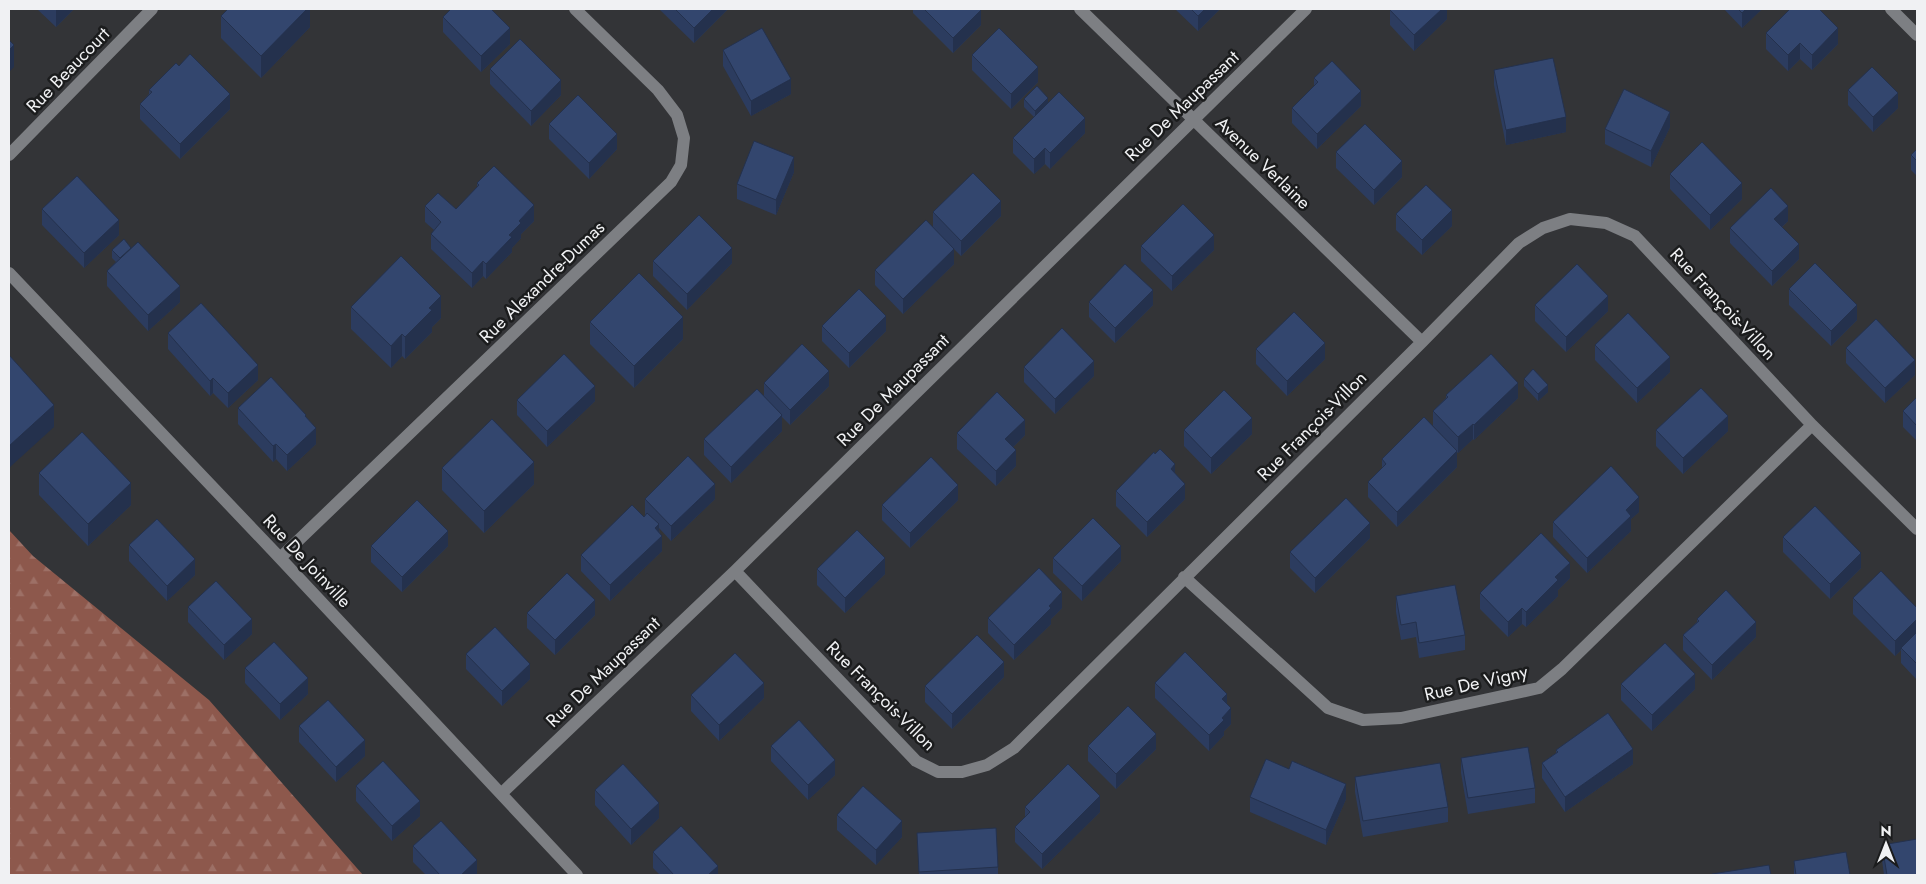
<svg xmlns="http://www.w3.org/2000/svg" width="1926" height="884" font-family="Jost,sans-serif">
<defs>
<pattern id="forest-firs" width="22" height="20" patternUnits="userSpaceOnUse" patternTransform="scale(1.25)"><rect width="22" height="20" fill="#8d584c"/><path d="M5 1l3.5 6h-7zM16 11l3.5 6h-7z" fill="#9d7066"/></pattern>
</defs>
<rect width="100%" height="100%" fill="#333437"/>
<path fill="url(#forest-firs)" d="M9 530 33 556 209 700 363 875H9Z"/>
<g fill="none" stroke-linecap="round" stroke-linejoin="round">
<path stroke="#7d7f83" stroke-width="12" d="M1080 9 1422 342
M1891 9 1917 35
M9 155 152 9
M9 273 280 558 577 875
M280 558 671 182 681 165 684 138 677 115 658 90 575 9
M735 571 916 761 938 772H962L987 765 1014 748 1422 342 1519 243 1543 228 1570 219 1606 223 1635 236 1812 425 1917 529
M1184 577 1328 708 1363 720 1401 718 1539 688 1562 669 1812 425
M502 793 735 571 1306 9"/>
</g>
<path fill="#2c3c5f" d="M37 9H74L56 27Z
M310 9V27L261 78 221 38V16Z
M659 9H728L694 43Z
M913 9H980L981 25 953 53 913 13Z
M1175 9H1220L1198 31Z
M1447 9V19L1414 51 1390 25V10Z
M1724 9H1762L1742 28Z
M443 17 510 44 481 72 443 32Z
M1766 33 1838 44 1812 70 1800 59 1788 71 1766 49Z
M723 50 791 94 751 116 723 66Z
M972 55 1038 82 1011 109 972 70Z
M179 66 230 109 180 159 140 119V104L149 94V90Z
M490 69 561 95 531 126 490 84Z
M1494 70 1566 132 1506 145 1494 85Z
M1314 78 1361 106 1317 149 1292 123V108L1314 86Z
M1848 90 1898 108 1873 132 1848 105Z
M1024 99 1048 102 1085 133 1050 169 1045 164 1034 174 1013 153V138L1034 117 1024 107Z
M549 124 617 149 589 179 549 139Z
M1670 127 1651 167 1605 144V129Z
M1917 149V176L1911 170V155Z
M1336 152 1402 177 1374 205 1336 168Z
M794 172 776 215 737 199V184Z
M1670 174 1742 199 1710 230 1670 189Z
M477 183 534 221 521 234V238L512 248V252L486 279 483 276 472 288 431 249V234L434 230 425 222V206L456 209 477 188Z
M42 209 119 235 84 268 42 225Z
M933 212 1001 216 961 256 954 249V264L903 314 875 285V270L933 227Z
M1396 214 1452 226 1422 255 1396 230Z
M1788 221 1782 227 1799 259 1772 286 1730 243V228Z
M1141 246 1214 250 1172 291 1141 261Z
M112 250 180 302 148 331 107 286V271L116 262 112 258Z
M653 261 732 263 687 310 653 276Z
M1789 289 1857 320 1831 346 1789 305Z
M1089 302 1153 305 1115 343 1089 317Z
M1535 305 1608 311 1566 352 1535 321Z
M351 307 441 318 432 327V332L405 359 402 356 391 368 351 329Z
M590 322 683 339 634 388 590 344Z
M822 326 886 331 849 368 822 341Z
M168 333 258 380 228 408 213 393 210 396 168 349Z
M1595 345 1670 372 1637 403 1595 360Z
M1846 348 1915 375 1885 403 1846 363Z
M1256 349 1325 359 1287 396 1256 364Z
M1024 367 1094 376 1055 414 1024 382Z
M1524 379 1548 392 1538 401 1524 386Z
M764 383 829 386 790 425 782 417V431L731 483 704 455V439L764 395Z
M1446 395 1518 398 1474 440 1473 439 1458 453 1457 452V467L1397 527 1368 497V482L1382 468V459L1449 443 1433 426V411L1446 398Z
M1917 397V441L1903 427V411Z
M517 400 595 401 547 447 517 415Z
M238 408 306 418 316 444 287 471 276 459 273 462 238 424Z
M1184 430 1252 434 1211 474 1184 446Z
M1656 430 1728 431 1683 474 1656 446Z
M957 433 1025 435 1013 447 1016 466 996 486 957 449Z
M442 468 534 484 484 533 442 490Z
M39 473 131 505 88 546 39 495Z
M1175 474 1185 499 1147 537 1116 506V491Z
M645 499H715L671 541 659 528 662 551 610 601 581 571V555L644 517 645 515Z
M958 500 910 548 882 520V505Z
M1639 512 1631 519V531L1587 573 1553 537V522Z
M1783 537 1861 568 1830 599 1783 552Z
M1370 538 1315 593 1290 568V552Z
M129 545 195 575 167 601 129 561Z
M371 546H448L402 592 371 562Z
M1053 558 1121 561 1082 601 1053 573Z
M817 569 885 574 845 613 817 585Z
M1570 578 1558 590V596L1526 627 1522 624 1508 637 1480 609V593Z
M1396 596 1465 635V650L1419 658 1416 637 1401 640 1396 612Z
M1853 598 1917 608V680L1901 663V650L1895 656 1853 614Z
M188 607 252 634 224 660 188 622Z
M1062 608 1051 619V624L1014 660 988 633V618Z
M527 613 595 615 555 655 527 628Z
M1697 619 1756 637 1712 680 1683 650V635L1697 622Z
M466 654 530 679 502 706 466 669Z
M245 668 308 694 280 720 245 683Z
M1004 677 952 729 925 702V686Z
M1155 683 1227 705 1231 724 1224 731V735L1209 751 1155 698Z
M1621 684 1695 689 1652 731 1621 700Z
M691 695 764 698 719 741 691 711Z
M299 726 365 756 336 782 299 742Z
M771 746 835 775 808 800 771 761Z
M1088 746 1156 749 1116 789 1088 761Z
M1556 750 1633 764 1565 812 1542 778V763L1556 753Z
M1461 758 1535 788V803L1468 814 1461 773Z
M1355 777 1448 807V822L1363 837 1355 792Z
M356 786 420 816 392 841 356 801Z
M595 790 659 818 631 845 595 805Z
M1250 797 1346 799 1326 845 1250 812Z
M1025 807 1100 812 1042 869 1015 842V827L1025 817Z
M837 815 902 837 876 865 837 830Z
M917 833 998 867V875H919Z
M1882 845 1917 875H1884L1882 860Z
M413 846 477 875H426L413 862Z
M653 852 718 875H660L653 868Z
M1794 861 1850 875H1794Z"/>
<path fill="#24314d" d="M56 9H74L56 27Z
M307 9H310V27L261 78V56Z
M713 9H728L694 43V28Z
M1205 9H1220L1198 31V16Z
M1442 9H1447V19L1414 51V35Z
M1746 9H1762L1742 28V13Z
M981 10V25L953 53V38Z
M510 28V44L481 72V56Z
M1838 28V44L1812 70V55Z
M1800 43V59L1788 71V55Z
M14 45V67L9 72V50Z
M1038 67V82L1011 109V94Z
M791 79V94L751 116V101Z
M561 80V95L531 126V111Z
M1361 91V106L1317 149V134Z
M1898 93V108L1873 132V117Z
M230 94V109L180 159V144Z
M1048 98V106L1035 119V111Z
M1670 112V127L1651 167V151Z
M1566 117V132L1506 145V130Z
M1085 118V133L1050 169V153Z
M617 134V149L589 179V163Z
M1045 148V164L1034 174V159Z
M794 157V172L776 215V200Z
M1402 161V177L1374 205V190Z
M1742 183V199L1710 230V215Z
M1001 201V216L961 256V241Z
M534 205V221L521 234V238L512 248V252L486 279V264L509 235 519 221Z
M1788 206V221L1774 234V219Z
M1452 210V226L1422 255V240Z
M119 220V235L84 268V253Z
M1214 235V250L1172 291V276Z
M1799 244V259L1772 286V271Z
M732 248V263L687 310V294Z
M954 249V264L903 314V299Z
M483 261V276L472 288V273Z
M180 286V302L148 331V315Z
M1153 290V305L1115 343V328Z
M441 296V318L432 327V332L405 359V337L429 308Z
M1608 296V311L1566 352V337Z
M1857 305V320L1831 346V331Z
M886 316V331L849 368V353Z
M683 317V339L634 388V366Z
M402 334V356L391 368V346Z
M1325 343V359L1287 396V381Z
M1670 357V372L1637 403V388Z
M1915 360V375L1885 403V388Z
M1094 361V376L1055 414V399Z
M258 365V380L228 408V393Z
M829 371V386L790 425V410Z
M213 378V393L210 396V381Z
M1518 383V398L1474 440V425Z
M1548 385V392L1538 401V394Z
M595 386V401L547 447V431Z
M54 405V427L9 468V446Z
M782 415V431L731 483V467Z
M1728 416V431L1683 474V458Z
M1252 418V434L1211 474V458Z
M1025 420V435L1005 455V439Z
M1473 424V439L1458 453V437Z
M316 428V444L287 471V455Z
M276 444V459L273 462V446Z
M1016 450V466L996 486V471Z
M1457 451V467L1397 527V512Z
M534 462V484L484 533V511Z
M1175 464V480L1171 469Z
M131 483V505L88 546V524Z
M715 484V499L671 541V526Z
M1185 484V499L1147 537V522Z
M958 485V500L910 548V533Z
M1639 497V512L1631 519V531L1587 573V558L1626 510Z
M1370 523V538L1315 593V578Z
M659 524V539L662 536V551L610 601V585L655 528Z
M448 531V546L402 592V577Z
M1121 546V561L1082 601V586Z
M1861 553V568L1830 599V584Z
M885 558V574L845 613V598Z
M195 559V575L167 601V586Z
M1570 563V578L1558 590V596L1526 627V612L1555 577Z
M1062 592V608L1051 619V624L1014 660V645L1049 606Z
M595 600V615L555 655V640Z
M1522 608V624L1508 637V622Z
M252 619V634L224 660V645Z
M1917 619V634L1901 648V650L1895 656V641Z
M1756 622V637L1712 680V665Z
M1004 662V677L952 729V714Z
M530 664V679L502 706V691Z
M1695 674V689L1652 731V715Z
M308 678V694L280 720V704Z
M764 683V698L719 741V725Z
M1227 694V709L1222 699Z
M1231 708V724L1224 731V735L1209 751V735L1222 718Z
M1156 734V749L1116 789V774Z
M365 740V756L336 782V767Z
M1633 749V764L1565 812V797Z
M835 760V775L808 800V785Z
M1346 784V799L1326 845V830Z
M1100 796V812L1042 869V854Z
M420 801V816L392 841V826Z
M659 803V818L631 845V829Z
M902 821V837L876 865V850Z
M477 860V875H461Z
M718 866V875H708Z"/>
<path fill="#33466e" stroke="#24314d" d="M228 9H307L261 56 221 16Z
M451 9H491L510 28 481 56 443 17Z
M675 9H713L694 28Z
M924 9H980L981 10 953 38Z
M1191 9H1205L1198 16Z
M1391 9H1442L1414 35 1390 10Z
M1738 9H1746L1742 13Z
M1790 9H1819L1838 28 1812 55 1800 43 1788 55 1766 33Z
M762 28 791 79 751 101 723 50Z
M999 28 1038 67 1011 94 972 55Z
M520 39 561 80 531 111 490 69Z
M9 40 14 45 9 50Z
M190 54 230 94 180 144 140 104 152 92 149 90 176 63 179 66Z
M1553 58 1566 117 1506 130 1494 70Z
M1332 61 1361 91 1317 134 1292 108 1318 82 1314 78Z
M1872 67 1898 93 1873 117 1848 90Z
M1037 86 1048 98 1035 111 1024 99Z
M1624 89 1670 112 1651 151 1605 129Z
M1059 92 1085 118 1050 153 1045 148 1034 159 1013 138Z
M578 95 617 134 589 163 549 124Z
M1365 124 1402 161 1374 190 1336 152Z
M754 141 794 157 776 200 737 184Z
M1702 142 1742 183 1710 215 1670 174Z
M1917 149V161L1911 155Z
M494 166 534 205 519 221 521 223 509 235 512 237 486 264 483 261 472 273 431 234 441 222 425 206 438 193 456 209 479 185 477 183Z
M973 173 1001 201 961 241 933 212Z
M77 176 119 220 84 253 42 209Z
M1426 185 1452 210 1422 240 1396 214Z
M1771 188 1788 206 1774 219 1799 244 1772 271 1730 228Z
M1183 204 1214 235 1172 276 1141 246Z
M699 215 732 248 687 294 653 261Z
M926 220 954 249 903 299 875 270Z
M124 239 131 248 120 258 112 250Z
M138 242 180 286 148 315 107 271Z
M401 256 441 296 429 308 432 310 405 337 402 334 391 346 351 307Z
M1815 263 1857 305 1831 331 1789 289Z
M1125 264 1153 290 1115 328 1089 302Z
M1577 264 1608 296 1566 337 1535 305Z
M639 273 683 317 634 366 590 322Z
M859 289 886 316 849 353 822 326Z
M201 303 258 365 228 393 213 378 210 381 168 333Z
M1294 312 1325 343 1287 381 1256 349Z
M1628 313 1670 357 1637 388 1595 345Z
M1876 319 1915 360 1885 388 1846 348Z
M1062 328 1094 361 1055 399 1024 367Z
M802 344 829 371 790 410 764 383Z
M564 354 595 386 547 431 517 400Z
M1491 354 1518 383 1474 425 1473 424 1458 437 1433 411 1448 397 1446 395Z
M9 355 54 405 9 446Z
M1533 369 1548 385 1538 394 1524 379Z
M271 377 306 415 305 416 316 428 287 455 276 444 273 446 238 408Z
M1701 388 1728 416 1683 458 1656 430Z
M757 389 782 415 731 467 704 439Z
M1224 390 1252 418 1211 458 1184 430Z
M997 392 1025 420 1005 439 1016 450 996 471 957 433Z
M1917 397V426L1903 411Z
M1424 417 1457 451 1397 512 1368 482 1386 464 1382 459Z
M492 419 534 462 484 511 442 468Z
M82 432 131 483 88 524 39 473Z
M1160 449 1175 464 1171 469 1185 484 1147 522 1116 491 1154 452 1155 454Z
M688 456 715 484 671 526 645 499Z
M931 457 958 485 910 533 882 505Z
M1611 466 1639 497 1626 510 1631 516 1587 558 1553 522Z
M1346 498 1370 523 1315 578 1290 552Z
M417 500 448 531 402 577 371 546Z
M632 505 644 517 647 513 659 524 655 528 662 536 610 585 581 555Z
M1815 506 1861 553 1830 584 1783 537Z
M1093 518 1121 546 1082 586 1053 558Z
M157 519 195 559 167 586 129 545Z
M857 530 885 558 845 598 817 569Z
M1541 533 1570 563 1555 577 1558 580 1526 612 1522 608 1508 622 1480 593Z
M1039 568 1062 592 1049 606 1051 608 1014 645 988 618Z
M1881 571 1917 608V619L1895 641 1853 598Z
M567 573 595 600 555 640 527 613Z
M216 581 252 619 224 645 188 607Z
M1455 585 1465 635 1419 643 1416 622 1401 625 1396 596Z
M1726 590 1756 622 1712 665 1683 635 1699 621 1697 619Z
M495 627 530 664 502 691 466 654Z
M1917 632V664L1901 648Z
M977 635 1004 662 952 714 925 686Z
M274 642 308 678 280 704 245 668Z
M1665 643 1695 674 1652 715 1621 684Z
M1185 652 1227 694 1222 699 1231 708 1222 718 1224 720 1209 735 1155 683Z
M735 653 764 683 719 725 691 695Z
M328 700 365 740 336 767 299 726Z
M1128 706 1156 734 1116 774 1088 746Z
M1608 713 1633 749 1565 797 1542 763 1558 752 1556 750Z
M799 720 835 760 808 785 771 746Z
M1528 747 1535 788 1468 798 1461 758Z
M1266 759 1289 769 1292 761 1346 784 1326 830 1250 797Z
M383 761 420 801 392 826 356 786Z
M1440 763 1448 807 1363 821 1355 777Z
M623 764 659 803 631 829 595 790Z
M1068 764 1100 796 1042 854 1015 827 1030 812 1025 807Z
M863 786 902 821 876 850 837 815Z
M441 821 477 860 461 875H440L413 846Z
M681 826 718 866 708 875H674L653 852Z
M996 828 998 867 919 872 917 833Z
M1917 839V875H1887L1882 845Z
M1846 852 1850 875H1796L1794 861Z
M1769 865 1771 875H1712V874Z"/>
<g text-anchor="middle" stroke-width="5" stroke-linejoin="round" paint-order="stroke">
<g font-size="18" fill="#f0f1f3" stroke="#1b1c1d">
<text transform="translate(68 70) rotate(-46)" y="6">Rue Beaucourt</text>
<text transform="translate(1182 106) rotate(-44)" y="6">Rue De Maupassant</text>
<text transform="translate(1263 163) rotate(44)" y="6">Avenue Verlaine</text>
<text transform="translate(542 282) rotate(-44)" y="6">Rue Alexandre-Dumas</text>
<text transform="translate(1723 304) rotate(47)" y="6">Rue François-Villon</text>
<text transform="translate(893 390) rotate(-45)" y="6">Rue De Maupassant</text>
<text transform="translate(1312 426) rotate(-45)" y="6">Rue François-Villon</text>
<text transform="translate(307 561) rotate(47)" y="6">Rue De Joinville</text>
<text transform="translate(603 672) rotate(-44)" y="6">Rue De Maupassant</text>
<text transform="translate(1476 683) rotate(-13)" y="6">Rue De Vigny</text>
<text transform="translate(881 696) rotate(45)" y="6">Rue François-Villon</text>
</g>
</g>
<rect width="1926" height="884" fill="none" stroke="#f0f1f3" stroke-width="20"/>
<g transform="translate(1886 844)" stroke="#1b1c1d" stroke-width="4" paint-order="stroke">
<path d="M0-4L9 19L0 12L-9 19Z" fill="#f0f1f3"/>
<text y="-8" font-size="14" font-weight="bold" text-anchor="middle" fill="#f0f1f3">N</text>
</g>
</svg>
